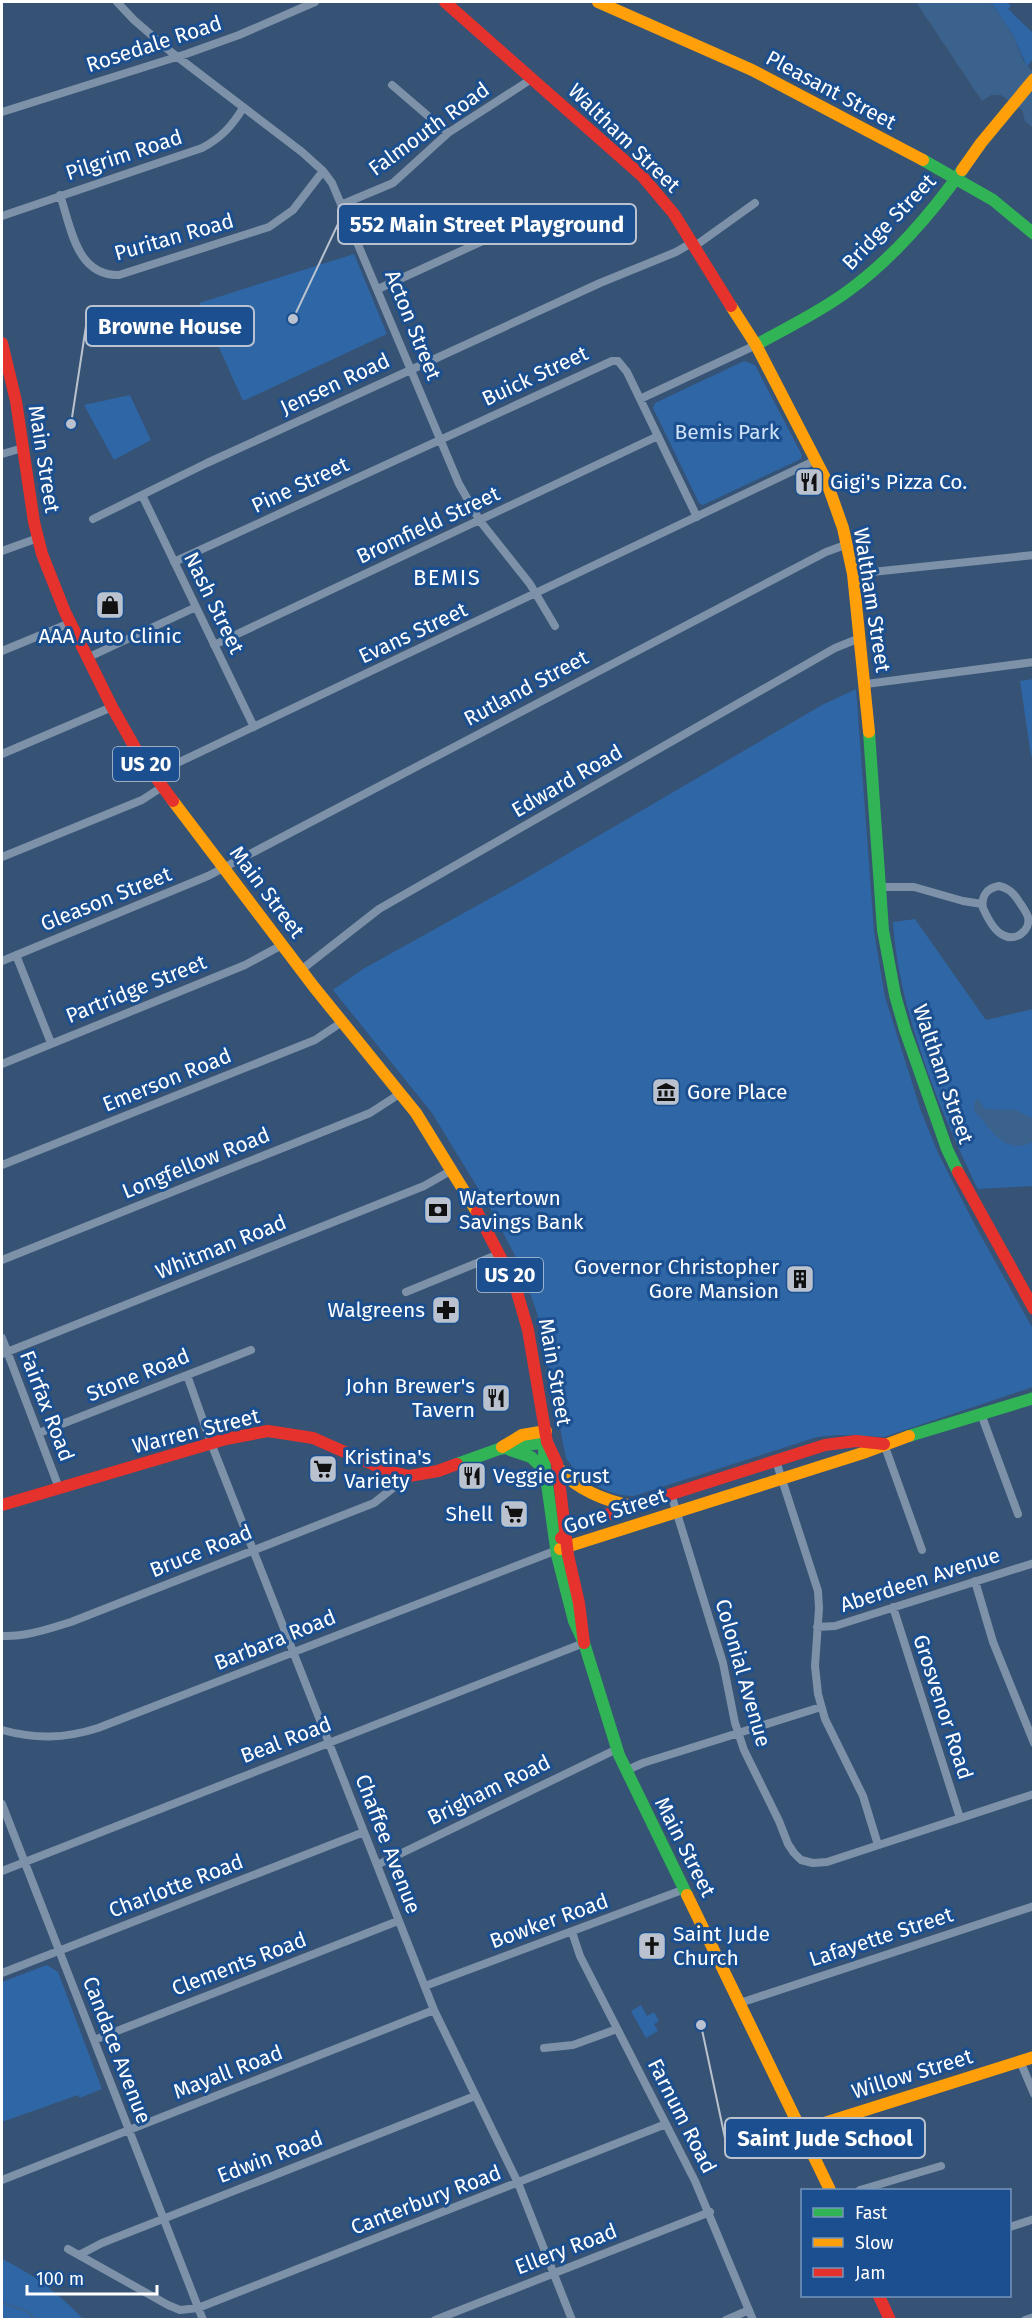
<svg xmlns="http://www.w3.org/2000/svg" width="1035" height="2321" font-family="'Fira Sans',sans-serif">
<rect width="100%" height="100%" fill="#365274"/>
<path fill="#2f66a5" d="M991 2H1007L1011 6 1008 9 1033 33V59L1027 67 1013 35Z
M354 254 387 334 243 401 199 303Z
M744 361 755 365 802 455 801 459 703 505 699 503 653 408 655 403Z
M130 395 151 440 114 460 84 405Z
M1033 679 1034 756H1031L1020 681Z
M856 689 874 931 885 997 921 1111 938 1153 977 1229 1033 1329V1387L884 1437 839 1435 817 1437 634 1496C610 1497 579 1479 566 1458L537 1313 520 1265 490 1208 432 1113 333 990 363 969 516 884 822 705Z
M915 919 986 1020 1033 1009V1186L978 1189C940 1112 898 1008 893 922Z
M47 1965 58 1972 102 2089 80 2098 78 2095 2 2122V1982Z
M641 2005 647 2016 654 2012 659 2021 654 2024 658 2031 646 2038 631 2011Z
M2 2259C35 2275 58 2293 83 2319H2Z"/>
<path fill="#3b618d" d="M916 2H991L1013 35 1023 60 1033 72V128L1025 121 1022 110 1001 95H991L982 101Z
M978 1099 985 1109 1016 1110 1033 1119V1142C1003 1156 992 1129 974 1111L975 1101Z"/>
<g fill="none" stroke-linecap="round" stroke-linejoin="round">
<path stroke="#3b618d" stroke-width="2" d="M2 2302C14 2309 26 2306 35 2320"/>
<path stroke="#7d92a8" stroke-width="8" d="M117 2 134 20 171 52 302 152 323 171 332 183 459 484 480 521 530 584 555 626
M392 85 448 133
M2 112 186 54 239 35 315 2
M60 195C71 227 76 276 119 275L269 227 293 210 323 171
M343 204 393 183 448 133 533 78
M2 216 202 148C221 138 232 126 243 108
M695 246 755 203
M378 289 557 207
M640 399 756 345
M2 454 23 448
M142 495 254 727
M93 519 207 463 393 378 600 283 676 252 693 242
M2 551 38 538
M174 562 612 361H618L627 372 697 517
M853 574 1034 555
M214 645 658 436
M2 651 70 623
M87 658 196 607
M866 684 1034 662
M2 754 112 707
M156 778 173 765 816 460
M2 857 142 800 162 787
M999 886C1008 888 1013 892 1018 900 1021 905 1026 911 1028 917 1031 931 1015 942 1003 935 994 931 987 917 983 908 981 896 987 888 999 886Z
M880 887H914L963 901 982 904
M16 955 51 1043
M2 961 208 876 826 552 848 544
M301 970 379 909 835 648 860 638
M2 1064 245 965 282 945
M2 1165 315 1040 342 1022
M2 1260 370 1113 401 1093
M406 1292 499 1254
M2 1338 59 1488
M2 1354 424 1186 452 1170
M187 1375 211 1443 434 2010 518 2183 572 2320
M981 1414 1018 1514
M39 1433 251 1350
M884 1444 922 1550
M776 1461 818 1591 819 1608 815 1666 818 1694 825 1719 863 1796 878 1845
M671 1494 723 1663 735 1723 744 1750 779 1821 788 1844 794 1853 801 1860 813 1863 827 1862 1034 1794
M975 1581 993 1642 1034 1743
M893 1607 960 1818
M817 1627 835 1626 1034 1563
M2 1636C26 1637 48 1629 71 1622L374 1503 393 1488 399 1475
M2 1730C35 1739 64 1739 98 1728L557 1550
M625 1771 643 1763 821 1707
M2 1804 203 2320
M377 1865 617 1749
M2 1871 584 1643
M572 1932 580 1956 695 2181 753 2320
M2 1973 364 1832
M425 1986 685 1889
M740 2003 1034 1906
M94 2040 398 1921
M544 2048 573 2045 617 2029
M1020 2061 1034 2094
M2 2180 434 2010
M860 2190 941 2166
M1010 2227 1034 2219
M68 2249 168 2305 180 2310 198 2308 666 2124
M79 2255 102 2243 475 2096
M435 2320 710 2212
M726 2320 749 2310
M1025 2320 1034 2317"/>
<path stroke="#30b455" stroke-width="12" d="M923 160 993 200 1034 234
M756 345C786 328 820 312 848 291 891 260 932 213 962 170
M869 732 883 930 895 995 905 1030 947 1149 958 1172
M909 1436 1034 1398
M547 1442 544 1451 545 1470 557 1555 574 1621 584 1643 619 1755 687 1895
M510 1450 531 1457 545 1470
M457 1464 499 1449 547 1442"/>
<path stroke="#ff9f0a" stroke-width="12" d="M598 2 752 70 923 160
M962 170 981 143 1034 79
M731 306 756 345 826 480 843 528 853 574 869 732
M173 801 314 987 416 1113 477 1212
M502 1447 522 1435 546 1431
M558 1468C576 1489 605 1501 632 1506
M560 1549 866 1452 909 1436
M687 1895 830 2190
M802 2130 1034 2057"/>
<path stroke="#e5322d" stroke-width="12" d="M445 2 642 176 674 214 731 306
M2 343 16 401 34 522 42 554 65 612 112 707 138 753 173 801
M958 1172 1034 1309
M477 1212 515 1285 528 1330 547 1442 557 1463 568 1555 579 1603 584 1643
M2 1505 226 1439 268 1431 313 1438 388 1471 409 1476 438 1471 457 1464
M561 1538 572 1527 587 1521 825 1445 856 1441 884 1444
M879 2296 890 2320"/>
</g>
<defs>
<g id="restaurant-square" transform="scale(1.5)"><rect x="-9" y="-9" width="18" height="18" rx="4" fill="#b9c2ce" stroke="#1b4f8f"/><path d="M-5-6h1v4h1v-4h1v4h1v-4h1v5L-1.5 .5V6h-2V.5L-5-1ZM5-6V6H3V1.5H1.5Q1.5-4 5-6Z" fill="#111"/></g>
<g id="shop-square" transform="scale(1.5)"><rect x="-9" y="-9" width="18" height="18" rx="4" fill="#b9c2ce" stroke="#1b4f8f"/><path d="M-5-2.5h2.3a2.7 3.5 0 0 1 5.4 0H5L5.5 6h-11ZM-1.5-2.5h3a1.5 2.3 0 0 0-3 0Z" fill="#111"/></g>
<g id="museum-square" transform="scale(1.5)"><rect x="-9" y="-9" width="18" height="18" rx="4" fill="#b9c2ce" stroke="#1b4f8f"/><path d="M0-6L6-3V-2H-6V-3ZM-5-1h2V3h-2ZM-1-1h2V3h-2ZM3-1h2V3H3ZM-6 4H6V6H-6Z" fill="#111"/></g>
<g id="bank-square" transform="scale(1.5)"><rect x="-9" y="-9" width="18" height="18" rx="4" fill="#b9c2ce" stroke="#1b4f8f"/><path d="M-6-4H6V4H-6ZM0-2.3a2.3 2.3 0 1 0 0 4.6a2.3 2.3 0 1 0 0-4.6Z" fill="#111"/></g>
<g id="building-square" transform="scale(1.5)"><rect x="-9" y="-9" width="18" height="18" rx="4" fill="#b9c2ce" stroke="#1b4f8f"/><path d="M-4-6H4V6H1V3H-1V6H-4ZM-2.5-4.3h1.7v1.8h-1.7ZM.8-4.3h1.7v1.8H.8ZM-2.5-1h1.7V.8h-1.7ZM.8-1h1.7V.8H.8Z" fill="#111"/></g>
<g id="pharmacy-square" transform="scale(1.5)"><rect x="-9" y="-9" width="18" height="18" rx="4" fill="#b9c2ce" stroke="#1b4f8f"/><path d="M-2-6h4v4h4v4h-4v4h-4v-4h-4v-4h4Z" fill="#111"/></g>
<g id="supermarket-square" transform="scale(1.5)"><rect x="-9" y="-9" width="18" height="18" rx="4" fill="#b9c2ce" stroke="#1b4f8f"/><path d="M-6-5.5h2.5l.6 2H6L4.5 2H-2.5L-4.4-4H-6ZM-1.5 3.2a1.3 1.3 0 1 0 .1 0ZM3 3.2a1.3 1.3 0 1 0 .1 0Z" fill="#111"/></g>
<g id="church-square" transform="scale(1.5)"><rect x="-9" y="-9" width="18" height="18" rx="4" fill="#b9c2ce" stroke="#1b4f8f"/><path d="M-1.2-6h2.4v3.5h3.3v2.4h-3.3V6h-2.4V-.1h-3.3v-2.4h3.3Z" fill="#111"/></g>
</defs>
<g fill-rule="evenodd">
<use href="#restaurant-square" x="809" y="482"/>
<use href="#shop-square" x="110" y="605"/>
<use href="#museum-square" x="666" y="1092"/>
<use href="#bank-square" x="438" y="1210"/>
<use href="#building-square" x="800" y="1279"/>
<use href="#pharmacy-square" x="446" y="1310"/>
<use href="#restaurant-square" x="496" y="1398"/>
<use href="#supermarket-square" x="323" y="1469"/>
<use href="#restaurant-square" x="472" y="1476"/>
<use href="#supermarket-square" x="514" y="1514"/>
<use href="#church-square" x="652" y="1946"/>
</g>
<g text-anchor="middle" stroke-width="6" stroke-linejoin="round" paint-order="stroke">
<g fill="#1b4f8f" stroke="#bbcadd" stroke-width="1.5">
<rect x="113" y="747" width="66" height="34" rx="4.5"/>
<rect x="477" y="1258" width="66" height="34" rx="4.5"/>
</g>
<g font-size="20" font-weight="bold" fill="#fff">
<text x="146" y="771">US 20</text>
<text x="510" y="1282">US 20</text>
</g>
<g font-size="21" fill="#fff" stroke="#1b4f8f">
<text transform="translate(154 44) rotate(-18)" y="7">Rosedale Road</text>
<text transform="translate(831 90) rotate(28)" y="7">Pleasant Street</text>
<text transform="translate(429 129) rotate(-36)" y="7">Falmouth Road</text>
<text transform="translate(624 138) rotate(44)" y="7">Waltham Street</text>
<text transform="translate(124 155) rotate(-18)" y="7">Pilgrim Road</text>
<text transform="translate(889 222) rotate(-46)" y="7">Bridge Street</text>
<text transform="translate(174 237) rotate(-16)" y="7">Puritan Road</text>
<text transform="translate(413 325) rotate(68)" y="7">Acton Street</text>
<text transform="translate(535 376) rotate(-25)" y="7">Buick Street</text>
<text transform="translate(335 384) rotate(-25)" y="7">Jensen Road</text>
<text transform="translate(44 459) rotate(81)" y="7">Main Street</text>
<text transform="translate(300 485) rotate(-25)" y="7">Pine Street</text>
<text transform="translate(428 525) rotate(-25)" y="7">Bromfield Street</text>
<text transform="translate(872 600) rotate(81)" y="7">Waltham Street</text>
<text transform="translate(214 603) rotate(64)" y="7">Nash Street</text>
<text transform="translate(413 633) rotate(-25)" y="7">Evans Street</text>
<text transform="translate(526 688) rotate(-28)" y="7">Rutland Street</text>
<text transform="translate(567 781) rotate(-30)" y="7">Edward Road</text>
<text transform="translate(267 892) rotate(53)" y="7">Main Street</text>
<text transform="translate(106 899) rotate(-22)" y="7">Gleason Street</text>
<text transform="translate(136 989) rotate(-22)" y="7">Partridge Street</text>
<text transform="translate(943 1074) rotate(71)" y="7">Waltham Street</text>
<text transform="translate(167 1080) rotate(-22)" y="7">Emerson Road</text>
<text transform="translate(196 1163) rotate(-22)" y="7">Longfellow Road</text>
<text transform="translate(221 1247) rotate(-22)" y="7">Whitman Road</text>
<text transform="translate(555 1372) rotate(80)" y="7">Main Street</text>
<text transform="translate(138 1375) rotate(-22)" y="7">Stone Road</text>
<text transform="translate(47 1406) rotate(69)" y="7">Fairfax Road</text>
<text transform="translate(196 1431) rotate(-14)" y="7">Warren Street</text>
<text transform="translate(615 1511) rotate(-18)" y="7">Gore Street</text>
<text transform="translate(201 1551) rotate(-22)" y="7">Bruce Road</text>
<text transform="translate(920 1580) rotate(-18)" y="7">Aberdeen Avenue</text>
<text transform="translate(275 1640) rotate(-22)" y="7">Barbara Road</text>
<text transform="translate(743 1673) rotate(74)" y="7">Colonial Avenue</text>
<text transform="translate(943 1707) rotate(72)" y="7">Grosvenor Road</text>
<text transform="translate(286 1740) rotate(-21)" y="7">Beal Road</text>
<text transform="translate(489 1790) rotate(-26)" y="7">Brigham Road</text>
<text transform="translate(388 1844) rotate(69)" y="7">Chaffee Avenue</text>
<text transform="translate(685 1847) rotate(63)" y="7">Main Street</text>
<text transform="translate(176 1886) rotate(-21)" y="7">Charlotte Road</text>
<text transform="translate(549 1921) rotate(-20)" y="7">Bowker Road</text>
<text transform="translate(881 1937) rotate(-18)" y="7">Lafayette Street</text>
<text transform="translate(239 1964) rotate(-21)" y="7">Clements Road</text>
<text transform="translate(117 2050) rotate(69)" y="7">Candace Avenue</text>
<text transform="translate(228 2072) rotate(-21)" y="7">Mayall Road</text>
<text transform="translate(912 2074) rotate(-17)" y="7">Willow Street</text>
<text transform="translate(682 2116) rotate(63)" y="7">Farnum Road</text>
<text transform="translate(270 2157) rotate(-21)" y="7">Edwin Road</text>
<text transform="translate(426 2200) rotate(-21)" y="7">Canterbury Road</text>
<text transform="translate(566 2249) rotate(-21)" y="7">Ellery Road</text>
</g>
<g font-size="21" fill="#cfe3fa" stroke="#1b4f8f">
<text x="727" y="439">Bemis Park</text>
</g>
<g font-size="21" fill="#fff" stroke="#1b4f8f" text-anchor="start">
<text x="830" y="489">Gigi's Pizza Co.</text>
<text x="110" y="643" text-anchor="middle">AAA Auto Clinic</text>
<text x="687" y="1099">Gore Place</text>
<text x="459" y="1205">Watertown<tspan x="459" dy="24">Savings Bank</tspan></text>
<text x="779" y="1274" text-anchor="end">Governor Christopher<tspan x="779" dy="24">Gore Mansion</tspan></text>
<text x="425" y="1317" text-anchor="end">Walgreens</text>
<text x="475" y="1393" text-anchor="end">John Brewer's<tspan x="475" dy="24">Tavern</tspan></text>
<text x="344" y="1464">Kristina's<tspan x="344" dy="24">Variety</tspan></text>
<text x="493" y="1483">Veggie Crust</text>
<text x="493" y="1521" text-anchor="end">Shell</text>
<text x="673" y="1941">Saint Jude<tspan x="673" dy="24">Church</tspan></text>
</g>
<g font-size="22" letter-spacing="1.5" fill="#fff" stroke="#1b4f8f">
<text x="447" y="585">BEMIS</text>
</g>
</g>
<path fill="none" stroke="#b9c2ce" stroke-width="2" d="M293 319L338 224M71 424L86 326M701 2025L725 2138"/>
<g fill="#b9c2ce" stroke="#1b4f8f" stroke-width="2">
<circle cx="293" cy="319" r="6"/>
<circle cx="71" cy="424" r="6"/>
<circle cx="701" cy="2025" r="6"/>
</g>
<g fill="#1b4f8f" stroke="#b9c2ce" stroke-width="2">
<rect x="338" y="204" width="298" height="40" rx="6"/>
<rect x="86" y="306" width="168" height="40" rx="6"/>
<rect x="725" y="2118" width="200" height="40" rx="6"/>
</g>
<g font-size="22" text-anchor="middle" font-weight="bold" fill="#fff">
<text x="487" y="232">552 Main Street Playground</text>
<text x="170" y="334">Browne House</text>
<text x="825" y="2146">Saint Jude School</text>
</g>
<rect width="1035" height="2321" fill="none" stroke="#ffffff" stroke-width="6"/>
<rect x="801" y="2189" width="210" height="108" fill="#1b4f8f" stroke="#7695bc" stroke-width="1.5"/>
<rect x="813" y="2208" width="30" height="9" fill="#30b455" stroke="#7695bc" stroke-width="1.5"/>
<text x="855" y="2219" font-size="18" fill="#ffffff">Fast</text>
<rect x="813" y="2238" width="30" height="9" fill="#ff9f0a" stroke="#7695bc" stroke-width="1.5"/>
<text x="855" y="2249" font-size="18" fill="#ffffff">Slow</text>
<rect x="813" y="2268" width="30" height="9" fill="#e5322d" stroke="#7695bc" stroke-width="1.5"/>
<text x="855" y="2279" font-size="18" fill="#ffffff">Jam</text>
<path d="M27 2285v9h130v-9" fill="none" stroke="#ffffff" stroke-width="3"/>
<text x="36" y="2285" font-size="18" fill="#ffffff" stroke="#1b4f8f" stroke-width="4.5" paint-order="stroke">100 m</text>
</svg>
